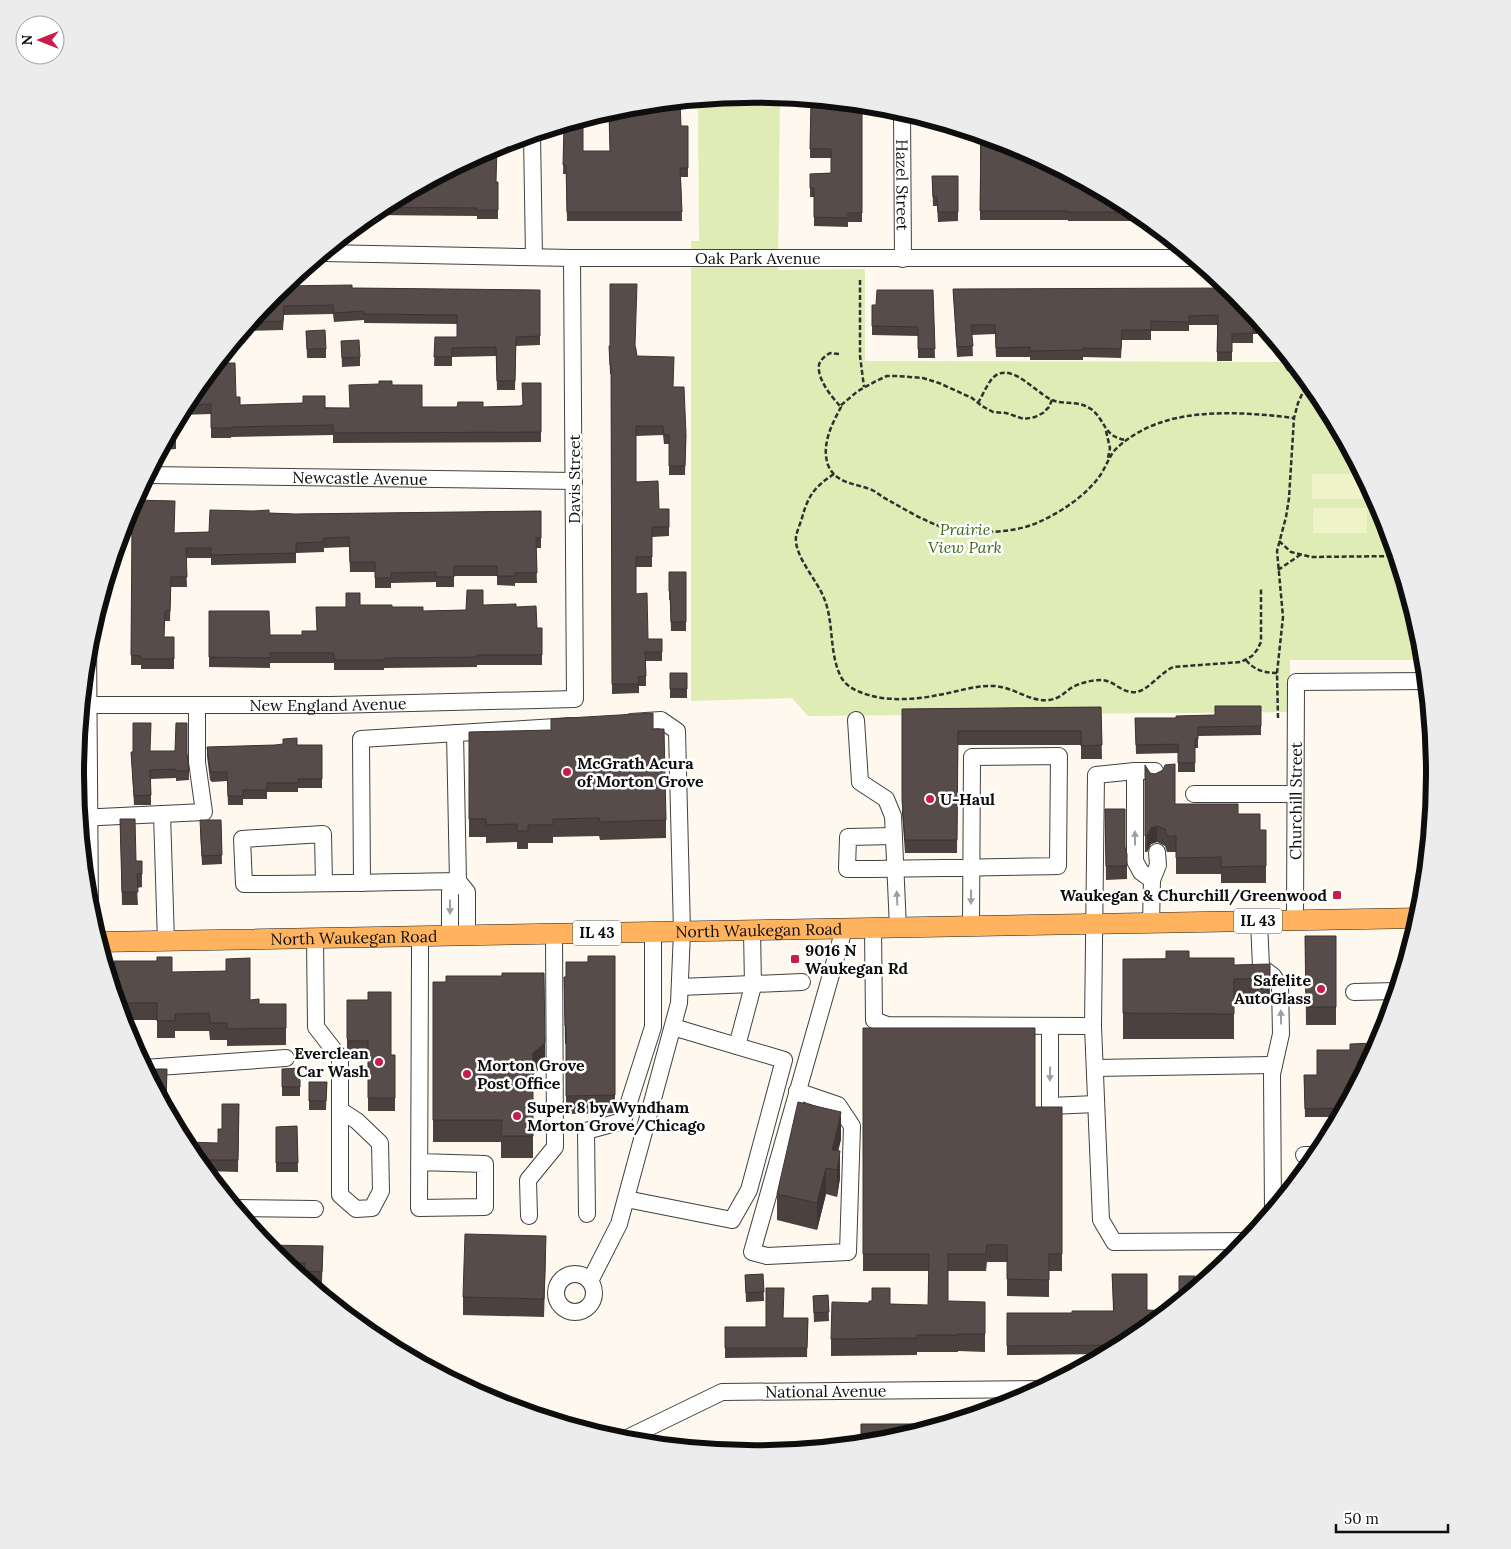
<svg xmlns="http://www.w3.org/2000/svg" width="1511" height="1549" font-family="Lora,serif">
<rect width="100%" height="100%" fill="#fff8ef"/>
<path fill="#dfecb5" d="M756 94 780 96 778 270 865 269V361L1293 362 1321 397 1384 514 1423 642 1425 660H1290V712L808 716 792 698 691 701V241H699L698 100Z"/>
<path fill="#eef3c8" d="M1312 474H1363L1366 480V499H1312Z
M1313 508H1367V533H1313Z"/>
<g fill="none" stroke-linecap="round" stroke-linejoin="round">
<g stroke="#414141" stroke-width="18">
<g id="minor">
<path id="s1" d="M902 111 903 259"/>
<path d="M532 134 534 257"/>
<path id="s2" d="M323 253 572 258H1193"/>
<path d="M1293 362V364"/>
<path id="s3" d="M148 475 574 481"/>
<path d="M88 641 90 912"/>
<path id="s4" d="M82 705H332L575 699 572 258"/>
<path d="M856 720 860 782 886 799 893 816 898 928"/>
<path d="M455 733 458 881 467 892V936"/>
<path d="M1135 771V861L1141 872 1152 880"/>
<path d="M1155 781V771H1135L1096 775 1093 1026 1101 1220 1114 1242 1249 1241"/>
<path d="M1194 794H1295"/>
<path d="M162 814 166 942"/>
<path d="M79 818 204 812 197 762V705"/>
<path d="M894 836 848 837 847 869C918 869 988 867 1058 866L1059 756 972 757 971 926"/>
<path d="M324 883 323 834 242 839 244 884C315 884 387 882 458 881"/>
<path d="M362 883 361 739 571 726"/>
<path id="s5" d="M1295 920 1296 682 1427 681"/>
<path d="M1259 921 1261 967 1273 976 1280 986 1281 1034 1272 1074 1273 1211"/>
<path d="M1151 923 1152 880 1158 865 1157 852"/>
<path d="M873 928 874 1020 887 1025 1093 1026"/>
<path d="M450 936V891L458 881"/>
<path d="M315 939 316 1027 340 1058V1195L356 1209 372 1208 381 1191 380 1143 357 1121 340 1110"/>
<path d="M680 987 802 982"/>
<path d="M1354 992 1397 991"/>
<path d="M1050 1026V1106L1096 1104"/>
<path d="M737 1046 753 986 752 930"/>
<path d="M144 1068 286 1058"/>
<path d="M1095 1068 1274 1065"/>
<path d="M797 1091 838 1105 852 1126 848 1252 767 1256 752 1252 844 929"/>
<path d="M1304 1155H1320"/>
<path d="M419 1162 485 1164V1207L419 1208 420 957V937"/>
<path d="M626 1199 732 1220 749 1190 784 1060 673 1027"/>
<path d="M235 1208 315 1209"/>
<path d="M587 1214 586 1131 623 1121 653 1027V932"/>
<path d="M529 1216 528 1180 555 1147 554 934"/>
<circle cx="575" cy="1293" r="19"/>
<path d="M590 1281 619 1224 679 1003 682 932 677 731 661 720 631 722"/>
<path id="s6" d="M621 1441 722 1392 1043 1389"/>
</g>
</g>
<g stroke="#1f1f1f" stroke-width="21">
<g id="major">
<path id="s7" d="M99 942 1420 918"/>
</g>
</g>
<path stroke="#303030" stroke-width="2.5" stroke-dasharray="5 2.5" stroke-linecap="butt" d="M860 280V356L864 387
M839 354 830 353C825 356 820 360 819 365 817 379 831 396 840 406
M1052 400 1049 407 1043 413 1035 417 1024 419 1006 413 993 412 982 406 972 398 939 383 923 378 898 376H887L876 381 858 391 840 406 841 407C832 424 821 445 828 465 836 484 855 483 872 490 878 493 882 497 888 500 908 511 930 525 953 530 965 533 978 532 991 532 1007 531 1024 529 1039 522 1061 512 1084 497 1099 477 1105 469 1108 459 1114 451 1126 438 1146 427 1162 422 1201 409 1254 413 1294 418
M978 403C982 396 986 387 991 380 1008 358 1035 392 1050 399 1063 406 1076 399 1091 409 1106 420 1103 437 1126 440
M1106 431 1110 448 1108 458
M834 474C814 487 808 496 802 518 800 524 797 531 796 537 794 556 817 580 824 598 834 622 829 651 840 675 844 684 852 689 860 692 884 702 914 700 938 695 957 692 975 685 994 686 1014 687 1029 702 1049 700 1059 699 1064 693 1071 688 1079 683 1092 680 1101 680 1114 680 1122 694 1136 692 1149 690 1160 673 1173 667L1241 662 1252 656 1257 650 1261 642V588
M1279 541 1291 552 1311 557 1397 556
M1278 570 1300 555
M1246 660C1254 670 1264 673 1277 673
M1278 718 1277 673 1283 617 1277 551 1286 517 1289 498 1294 418 1298 403 1303 392 1311 384"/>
<use href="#minor" stroke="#fff" stroke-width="16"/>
<use href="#major" stroke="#ffb35f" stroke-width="20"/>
</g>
<path fill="#4b413f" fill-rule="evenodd" d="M862 105V222H848V227L814 226V197H810V174L831 173V158H810V132Z
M623 107 681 126 688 144V177H681L682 221H567L566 174H563L564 125ZM609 122 610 151H583V123Z
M979 135 1016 146 1060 180 1134 209 1149 221H1068V220H980V141H979Z
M495 146 496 182H498V219H477V216L369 215 378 209Z
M932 176H958V221L938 222 937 206H933Z
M352 288 540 290V345L516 346 515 390H497L496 356 452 357V366H434L435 337H457V324L364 323V320L334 322 333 314 284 315 283 330 246 331V328L275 293Z
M953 289 1237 294 1263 326V334H1253V343H1232V361H1217V325H1189V331H1151V340H1122L1121 358 1083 357V360H1030V357H996L995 334 972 335 973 356 957 357Z
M933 290 935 358H918V336L872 335V326L876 305Z
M306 331 326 349V358H307Z
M341 341 360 357V366L342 367Z
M609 346 636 347 637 356 673 387 686 435 685 475H669V444H664L663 435 636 436V482L659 509 669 527V536L652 537V567H636V594L648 639H662V661H646V686H639V693L612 694 611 374H610Z
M222 363 236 397 240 405 350 408 392 385 422 407H483L520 406 522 405 541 383V442L333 443V435L231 437V438H211V414L180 415 190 396Z
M176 423V449L161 450Z
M129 509 174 533 209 532 269 513 295 514 541 511V548H536L537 583H515V586L497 585V576H454V587H436V582L391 583V588H375V572H350L349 547 324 548V552L296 553V563L211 565V558H186L187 587H171L170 621H165L164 637H174V669H141V665H131L132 535H129Z
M669 572H686V631H671L670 600H669Z
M360 605 392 607 423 611 466 610 483 605 516 607 537 628H542V665H477V667L384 668V670H334V663H270V668L209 667V611L270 635H302L316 631 346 607Z
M670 673H687V698H670Z
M1261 706V735L1198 736V748H1195V772H1178V753L1136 754 1135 718H1176L1215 715Z
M1101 707 1102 759H1081V745H958L957 853H905L902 813V709Z
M653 729 666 820V838L600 840 599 836 553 837V843H528V849H517V842L486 843V837H469V732Z
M297 745 322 779V788H298V792H267V799H243V805H228L227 781 212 782 210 780 207 756V747Z
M151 751 187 753 189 771V780L176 781V778L151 779V805H134L131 752Z
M1145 765 1150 773 1175 804 1238 814 1260 830H1266V883H1221V874H1176V852H1167L1165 846 1157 842 1151 844 1147 852H1145Z
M1105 809 1125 847 1127 854V879L1106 880Z
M120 819 136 861H142V887L137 888 138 905H122Z
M221 820 222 864 202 865 200 830Z
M1305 936H1336V1025H1306Z
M615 956V1113L566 1114V1043L565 1044 564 977H566L588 962Z
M1189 958 1234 965 1270 978V1004H1234V1039H1123V959Z
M172 972 250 1000 259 1004H286V1045L227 1046V1040H210L209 1031H175V1038H157V1020H122L114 994Z
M433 982 545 1063 533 1075V1158H501V1142H433Z
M347 1000 391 1055H395V1111H368V1055H349L347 1051Z
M863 1028 1035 1107H1062V1271H1049V1297L1007 1296V1262H987L986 1271H948V1301L985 1319V1352L958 1351V1352H917V1355L831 1356V1339L890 1304 928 1305 929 1271H863Z
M1382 1038 1340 1117H1305L1304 1075H1317L1375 1043Z
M145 1069H167L166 1109Z
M282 1069 300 1087V1096H282Z
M309 1082H327L326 1110H309Z
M239 1104 238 1172 205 1171 190 1152 218 1143 222 1129Z
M297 1126 298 1172H276V1127Z
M841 1139 838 1151 840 1178 837 1197 826 1194 817 1230 777 1220V1194Z
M323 1246 322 1283H307L304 1280V1275H298L274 1255Z
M546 1254 544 1317 463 1315V1297Z
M763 1274 764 1301 746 1302 745 1275Z
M1112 1274 1133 1340 1108 1354 1007 1355V1313H1072L1113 1311Z
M828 1295 829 1321 814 1322 813 1296Z
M783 1318H808L807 1357 725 1358V1327H766Z"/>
<path fill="#3d3533" d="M1157 826V842L1151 844 1147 852V836L1151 828Z
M566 1025V1043L565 1044V1026Z
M545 1042V1063L533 1075V1158V1053Z
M841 1112V1139L834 1169 832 1150Z
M840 1151V1178L837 1197V1170Z
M826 1168V1194L817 1230V1203Z"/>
<path fill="#574c49" stroke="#3d3533" d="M811 99 862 105V213H848V218L814 217V188H810V174L831 173V149H810Z
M680 101 681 126H688V168H680L682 212H567L566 165H563L564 125 583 119V151H610L609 113H602L623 107Z
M981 135 1016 146 1060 169V180H1080L1134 209 1138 212H1068V211H980Z
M497 145 496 182H498V210H477V208L381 207Z
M932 176H958V212H938L937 197H933Z
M610 284H637L635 345 637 356 674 357 673 387H684L686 435 685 466H669V435H664L663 426H636V482L658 481 659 509H669V527H652V557H636V594L647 593 648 639H662V652H645L646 676 638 677 639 684H612L611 365H610L609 346H610Z
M352 285V288L540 290V336L516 337 515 381H497L496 347 452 348V357H434L435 337H457V315L364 314V311L334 313 333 305 284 306 283 321 251 322 275 293 283 286Z
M1230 288 1237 294 1262 324 1253 325V333L1232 334V352H1217L1218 315 1189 316V322L1151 321V330H1122L1121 349 1083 348V350L1030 351V347L996 348 995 325H971L973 346 957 347 953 289Z
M877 290H933L935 349H918V327L872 326V305H876Z
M325 330 326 349H307L306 331Z
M359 340 360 357 342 358 341 341Z
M222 357V363H235L236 397H240V405L303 403V396H325V408H350L349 385 379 384V381H392V385H422V407H457L458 402H483V407L520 406 523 405 522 383H541V432L333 433V425L231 427V428H211V404L185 405 190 396Z
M176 423V439H167Z
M134 500 175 501 174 533 209 532 210 510 253 511 269 510V513L295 514 541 511V538H536L537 573H515V576H497V566H454V577H436V572L391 573V578H375V562H350L349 537 324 538V542L296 543V553L211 555V548H186L187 577H171L170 611H165L164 637H174V659H141V656L131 655 132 525H129V509Z
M669 572H686V622H671L670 591H669Z
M467 590H483V605L516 604V607L536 606 537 628H542V655H477V657L384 658V660H334V653H270V658L209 657V611H269L270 635H302V631H317L316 607H346V593H360V605H392V607H423V611L466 610Z
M670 673H687V689H670Z
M1215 706H1261V726L1198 727V739H1195V763H1178V744L1136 745 1135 718H1176V716L1215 715Z
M1101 707 1102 745 1081 746V731H958L957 840H905L902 800V709Z
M653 713V729H664L666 820 600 822 599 818 553 819V825H528V831H517V824L486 825V819H469V732L551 730V719Z
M133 723H151L150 751H175L176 723H187V753L189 771H176V769L150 770 151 795 134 796 131 752H133Z
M297 738V745H322V779H298V783H267V790H243V796H228L227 772H212L210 771 207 747 275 745 283 744V739Z
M1175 764V804H1238V814H1260V830H1266V866L1221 867V857L1176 858V836H1167L1165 829 1157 826 1151 828 1147 836H1145V765L1150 773 1155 774 1163 770 1165 765Z
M1105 809H1125V847L1127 854V866H1106Z
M120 819H135L136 861H142V874H137L138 892H122Z
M200 820H221L222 855 202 856Z
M1305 936H1336V1007H1306Z
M1166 951H1189V958H1234V965L1270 964V978L1234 979V1014L1123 1013V959H1166Z
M588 956H615V1095L566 1096V1025L565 1026 564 977H566V962H588Z
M157 957H172V972L226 971V959L250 958V1000L259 999V1004H286V1028L227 1029V1023H210L209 1013 175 1014V1021H157V1003H117L115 995 114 961H157Z
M502 973H544L545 1042 533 1053V1136H501L502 1120H433V982H446V976H502Z
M368 992H391V1055H395V1098H368V1041H349L347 1038V1000H368Z
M863 1028H1035V1107H1062V1254H1049V1280L1007 1279V1245H987L986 1254H948V1301L985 1302V1334H958V1335H917V1338L831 1339 832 1302 869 1303V1301H872V1288H890V1304L928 1305 929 1254H863Z
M1375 1038H1382L1345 1108 1305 1109 1304 1075H1317V1050H1350V1044L1375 1043Z
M300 1068V1087H282V1069Z
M145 1069H167L166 1103H163Z
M309 1082H327L326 1101H309Z
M798 1102 841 1112 832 1150 840 1151 837 1170 826 1168 817 1203 777 1194Z
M222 1104H239L238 1160H196L190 1152 184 1142 218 1143V1129H222Z
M297 1126 298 1163H276V1127Z
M465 1234 546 1236 544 1299 463 1297Z
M266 1245 323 1246 322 1272 304 1271 305 1263H284L274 1255Z
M763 1274 764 1292 746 1293 745 1275Z
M1112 1274H1147V1310L1170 1311 1133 1340 1125 1345 1007 1346V1313H1072V1311H1114Z
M1179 1276H1195V1280L1208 1279 1179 1303Z
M766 1288H784L783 1318H808L807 1348H725V1327H766Z
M828 1295 829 1312 814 1313 813 1296Z
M861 1424H947L888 1442 861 1445Z"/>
<defs><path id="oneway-solid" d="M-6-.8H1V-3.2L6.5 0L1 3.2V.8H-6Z" transform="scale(1.25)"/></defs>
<g fill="#9f9f9f">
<use href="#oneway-solid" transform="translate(1135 838) rotate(-90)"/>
<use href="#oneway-solid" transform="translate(971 897) rotate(90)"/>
<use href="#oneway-solid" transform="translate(897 898) rotate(-93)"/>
<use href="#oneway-solid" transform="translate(450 907) rotate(90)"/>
<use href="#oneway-solid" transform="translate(1281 1017) rotate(-91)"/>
<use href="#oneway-solid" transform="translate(1050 1074) rotate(91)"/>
</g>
<g fill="#c81c4c" stroke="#fff" stroke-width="2">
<circle cx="567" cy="772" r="5"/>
<circle cx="930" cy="799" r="5"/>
<rect x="1332" y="890" width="10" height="10" rx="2.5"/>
<rect x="790" y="954" width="10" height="10" rx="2.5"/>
<circle cx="1321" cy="989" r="5"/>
<circle cx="379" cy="1062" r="5"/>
<circle cx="467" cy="1074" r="5"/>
<circle cx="517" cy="1116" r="5"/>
</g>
<g text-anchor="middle" stroke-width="5" stroke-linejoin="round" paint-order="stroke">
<g fill="#fff" stroke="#565656" stroke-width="1">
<rect x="1234" y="908.5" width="48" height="25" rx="4"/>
<rect x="573" y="920.5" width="48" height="25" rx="4"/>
</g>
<g font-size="15" font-weight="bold" fill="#0e0e0e">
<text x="1258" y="926">IL 43</text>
<text x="597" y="938">IL 43</text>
</g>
<g font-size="16" fill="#0e0e0e" stroke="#fff">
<text dy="6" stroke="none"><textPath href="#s1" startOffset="74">Hazel Street</textPath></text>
<text dy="6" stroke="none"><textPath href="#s2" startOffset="435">Oak Park Avenue</textPath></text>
<text dy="6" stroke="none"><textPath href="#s3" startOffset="212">Newcastle Avenue</textPath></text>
<text transform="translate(574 479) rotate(-90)" y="6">Davis Street</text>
<text dy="6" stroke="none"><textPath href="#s4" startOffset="246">New England Avenue</textPath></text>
<text dy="6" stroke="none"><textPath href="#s5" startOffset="119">Churchill Street</textPath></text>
<text dy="6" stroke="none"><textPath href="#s7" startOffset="660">North Waukegan Road</textPath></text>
<text dy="6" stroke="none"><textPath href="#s7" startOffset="255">North Waukegan Road</textPath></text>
<text dy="6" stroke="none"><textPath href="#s6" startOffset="216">National Avenue</textPath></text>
</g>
<g font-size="16" font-style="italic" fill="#3d6a19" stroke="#fff">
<text x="965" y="535">Prairie<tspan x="965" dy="18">View Park</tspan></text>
</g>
<g font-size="16" font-weight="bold" fill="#0e0e0e" stroke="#fff" text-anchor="start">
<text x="577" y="769">McGrath Acura<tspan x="577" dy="18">of Morton Grove</tspan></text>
<text x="940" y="805">U-Haul</text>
<text x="1327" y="901" text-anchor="end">Waukegan &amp; Churchill/Greenwood</text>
<text x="805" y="956">9016 N<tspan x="805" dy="18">Waukegan Rd</tspan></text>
<text x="1311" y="986" text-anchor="end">Safelite<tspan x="1311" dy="18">AutoGlass</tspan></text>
<text x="369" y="1059" text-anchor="end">Everclean<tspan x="369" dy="18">Car Wash</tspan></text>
<text x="477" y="1071">Morton Grove<tspan x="477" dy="18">Post Office</tspan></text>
<text x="527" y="1113">Super 8 by Wyndham<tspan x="527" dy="18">Morton Grove/Chicago</tspan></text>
</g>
</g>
<path d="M0 0H1511V1549H0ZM84 774a671 671 0 1 1 1342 0a671 671 0 1 1-1342 0Z" fill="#ececec" fill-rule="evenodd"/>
<path fill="none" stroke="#0e0e0e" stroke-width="6" d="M84 774a671 671 0 1 1 1342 0a671 671 0 1 1-1342 0Z"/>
<g transform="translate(40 40) rotate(270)"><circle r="24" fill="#ffffff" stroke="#9f9f9f"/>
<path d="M0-4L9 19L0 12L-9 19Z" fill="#c81c4c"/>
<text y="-8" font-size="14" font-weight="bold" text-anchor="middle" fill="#0e0e0e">N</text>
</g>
<path d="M1336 1524v8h112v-8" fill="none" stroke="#0e0e0e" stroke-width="2.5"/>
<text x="1344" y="1524" font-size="15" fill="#0e0e0e" stroke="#ffffff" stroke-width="4" paint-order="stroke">50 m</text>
</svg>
